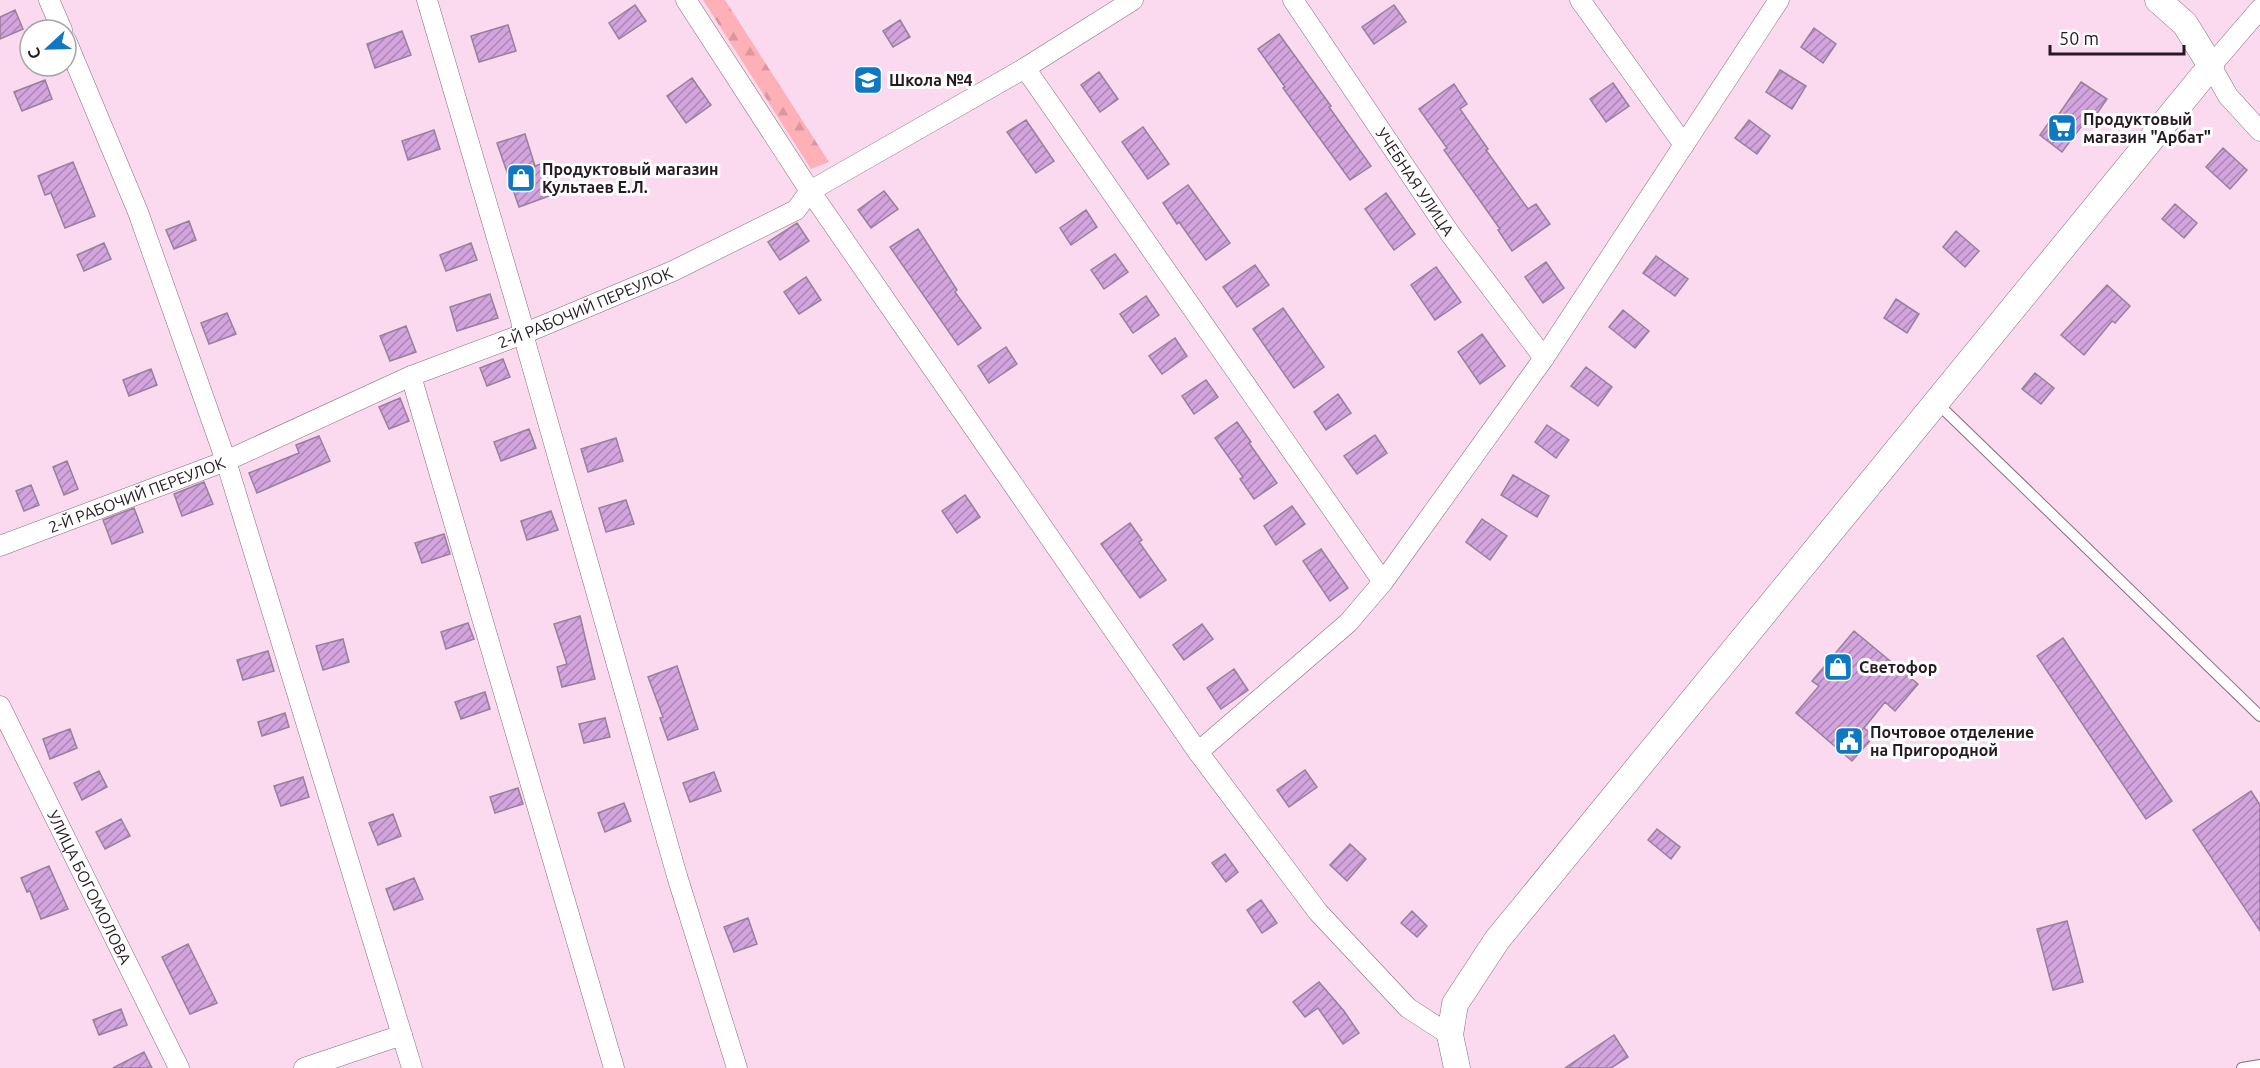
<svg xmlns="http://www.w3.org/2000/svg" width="2260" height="1068" font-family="Ubuntu,sans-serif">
<defs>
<pattern id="forest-firs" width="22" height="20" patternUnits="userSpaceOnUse" patternTransform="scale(1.5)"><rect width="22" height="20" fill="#fdb1b7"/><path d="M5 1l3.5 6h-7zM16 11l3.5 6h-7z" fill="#d9989d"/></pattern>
<pattern id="building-hatch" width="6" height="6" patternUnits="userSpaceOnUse" patternTransform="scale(1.5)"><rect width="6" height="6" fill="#d3a4de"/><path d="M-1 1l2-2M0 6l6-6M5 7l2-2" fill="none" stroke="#ab85b4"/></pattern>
</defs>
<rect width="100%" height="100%" fill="#fbdaf0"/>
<path fill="url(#forest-firs)" d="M703 0H725L829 162 811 169Z"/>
<path fill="url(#building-hatch)" stroke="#96809b" stroke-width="1.5" d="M635 5 646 21 619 39 609 23Z
M1394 5 1406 22 1374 44 1362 27Z
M15 10 23 29 0 39V17Z
M900 20 910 37 893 47 883 31Z
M508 25 516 51 479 62 471 36Z
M1814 28 1836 44 1823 63 1801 47Z
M402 31 411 55 375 68 367 44Z
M1279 34 1331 106 1329 107 1371 166 1350 180 1283 88 1285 87 1258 49Z
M1780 70 1806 86 1792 109 1766 92Z
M1099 72 1118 99 1100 112 1081 85Z
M692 78 711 105 686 123 667 96Z
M45 80 52 99 22 111 14 92Z
M2081 82 2107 99 2091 122 2087 119 2062 152 2040 135 2054 115 2057 117Z
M1613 83 1629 106 1606 122 1590 99Z
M1454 84 1467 104 1460 109 1488 149 1486 150 1528 209 1536 204 1550 224 1512 251 1498 230 1500 229 1444 150 1447 148 1419 109Z
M1026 120 1054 161 1036 173 1007 132Z
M1749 120 1770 136 1757 154 1735 138Z
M1143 127 1169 164 1148 179 1122 142Z
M434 130 440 149 408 160 402 141Z
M525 134 535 166 549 161 560 192 519 207 497 143Z
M2223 148 2247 170 2230 189 2206 167Z
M73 162 95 216 65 228 51 193 45 195 38 176Z
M1188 185 1230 243 1206 260 1179 222 1177 224 1163 203Z
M884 191 898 209 871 228 858 210Z
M1386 193 1415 234 1394 250 1365 209Z
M2175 204 2197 223 2184 238 2162 219Z
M1086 210 1097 227 1071 245 1060 228Z
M189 221 196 240 174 249 166 230Z
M797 223 809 241 780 260 768 242Z
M918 229 957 290 955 292 981 328 958 345 890 247Z
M1956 231 1979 251 1965 267 1943 247Z
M104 243 111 259 84 271 77 255Z
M471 243 477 260 446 271 440 255Z
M1115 254 1128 272 1104 289 1091 270Z
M1656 256 1688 279 1675 296 1643 273Z
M1546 262 1564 288 1543 303 1525 277Z
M1255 265 1269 285 1237 307 1223 287Z
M1436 267 1461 302 1435 320 1411 285Z
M806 277 821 300 799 314 784 292Z
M2107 285 2130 306 2115 323 2112 321 2084 355 2061 335Z
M490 294 498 318 457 331 450 307Z
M1146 296 1159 315 1133 333 1120 314Z
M1896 299 1919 314 1907 333 1884 318Z
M1283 308 1324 367 1294 388 1253 329Z
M1623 310 1649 331 1635 348 1609 327Z
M227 313 236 334 209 344 201 323Z
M406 326 416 352 390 361 380 336Z
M1482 334 1505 366 1480 384 1458 352Z
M1175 338 1187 356 1162 374 1149 356Z
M1006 347 1017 364 989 383 978 366Z
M503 359 510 377 487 386 480 368Z
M1586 367 1612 387 1598 406 1571 386Z
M151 369 157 385 129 396 123 380Z
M2035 373 2054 388 2041 404 2022 389Z
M1206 380 1218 397 1194 414 1182 396Z
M1338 394 1351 413 1326 430 1314 412Z
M400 398 409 421 389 429 379 407Z
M1237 422 1251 442 1249 443 1277 483 1254 499 1240 479 1243 477 1215 438Z
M1547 425 1569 440 1556 458 1535 442Z
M529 429 536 448 501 461 494 442Z
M1375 435 1387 453 1357 474 1344 456Z
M319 436 330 461 257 493 249 473 299 453 296 445Z
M616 438 623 461 588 472 581 449Z
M67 461 78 489 64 495 53 467Z
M1513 475 1549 496 1537 517 1501 495Z
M204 482 213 504 182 516 174 494Z
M31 485 39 505 24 511 16 491Z
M965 495 980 517 957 533 942 511Z
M626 500 634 524 606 532 599 508Z
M1292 506 1305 524 1276 545 1264 526Z
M134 508 143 532 112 544 103 520Z
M551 511 558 530 527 540 521 521Z
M1482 519 1507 536 1490 560 1466 542Z
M1130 523 1142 540 1139 542 1166 580 1140 598 1101 544Z
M444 534 450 554 422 563 415 543Z
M1321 549 1348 588 1330 601 1303 561Z
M580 616 595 679 562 687 557 667 567 664 554 624Z
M468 623 474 639 446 649 441 632Z
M1202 624 1213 639 1184 660 1173 645Z
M1854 631 1918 684 1895 711 1885 702 1864 728 1874 736 1852 761 1796 713 1819 686 1812 681Z
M2063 638 2172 801 2146 819 2037 656Z
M343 639 349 662 323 670 316 646Z
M268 651 274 671 243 680 237 660Z
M677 666 698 729 668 740 660 718 663 717 648 677Z
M1234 669 1248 690 1221 709 1207 688Z
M485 692 490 709 461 719 455 702Z
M285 713 289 727 262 736 258 722Z
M605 718 610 737 584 743 579 724Z
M70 729 77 748 50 759 43 739Z
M1305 770 1317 787 1289 807 1277 790Z
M99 771 107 787 82 800 74 783Z
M714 772 721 791 690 802 683 783Z
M303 777 309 797 281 806 274 786Z
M518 788 523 804 495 813 490 797Z
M2251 791 2260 805V931L2193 830Z
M624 803 631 821 605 832 598 813Z
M393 814 401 836 378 845 369 823Z
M121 819 130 836 105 849 96 832Z
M1657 829 1680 847 1671 859 1648 840Z
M1350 844 1366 859 1347 881 1330 865Z
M1225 854 1238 872 1226 882 1212 863Z
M49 866 68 909 41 919 30 891 27 892 21 878Z
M414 878 423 899 394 910 386 889Z
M1261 900 1277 923 1262 933 1247 910Z
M1412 911 1427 926 1417 937 1401 923Z
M748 918 757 944 734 952 724 927Z
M2067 921 2083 982 2053 990 2037 929Z
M188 944 217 1003 190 1014 162 957Z
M1319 982 1344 1011 1359 1033 1343 1044 1318 1008 1305 1017 1293 1002Z
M121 1009 127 1025 99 1035 93 1020Z
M1614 1035 1628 1057 1611 1068H1565Z
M144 1052 152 1068H113Z"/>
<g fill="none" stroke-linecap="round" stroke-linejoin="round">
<g stroke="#886a7f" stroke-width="12">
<path id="service" d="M1936 402 2260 716
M2242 1068 2260 1065"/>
</g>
<g stroke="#886a7f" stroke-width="21">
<g id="minor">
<path d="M49 0 62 30"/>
<path d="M427 0 521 320 523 334 677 876 737 1068"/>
<path d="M686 0 810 191 1198 752 1318 912 1408 1008 1450 1035"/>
<path id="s1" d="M1293 0 1451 235 1544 358"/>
<path d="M1580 0 1684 145"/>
<path d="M2260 9 2211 66 2228 96 2260 131"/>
<path d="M66 40 138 212 226 461 412 1068"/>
<path d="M1025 68 1383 582"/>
<path d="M411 376 614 1068"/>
<path id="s2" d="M0 546 226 461 411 376 523 334 673 271 796 210 810 191 1025 68 1133 0"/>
<path id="s3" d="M0 706 179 1068"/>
<path d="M1198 752 1348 623 1383 582 1544 358 1779 0"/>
<path d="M304 1068 402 1035"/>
</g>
</g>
<g stroke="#886a7f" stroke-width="27">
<path id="tertiary" d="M1457 1068 1450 1035 1455 1004 1497 940 2211 66 2185 24 2158 0"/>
</g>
<use href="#service" stroke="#fff" stroke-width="10"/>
<use href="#minor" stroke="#fff" stroke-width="20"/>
<use href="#tertiary" stroke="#fff" stroke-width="26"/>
</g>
<defs>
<g id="school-square" transform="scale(1.5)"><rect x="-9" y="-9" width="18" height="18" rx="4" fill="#0f78c3" stroke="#fff"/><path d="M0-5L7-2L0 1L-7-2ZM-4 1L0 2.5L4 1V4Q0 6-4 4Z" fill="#fff"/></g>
<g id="supermarket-square" transform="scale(1.5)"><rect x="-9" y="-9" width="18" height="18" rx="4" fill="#0f78c3" stroke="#fff"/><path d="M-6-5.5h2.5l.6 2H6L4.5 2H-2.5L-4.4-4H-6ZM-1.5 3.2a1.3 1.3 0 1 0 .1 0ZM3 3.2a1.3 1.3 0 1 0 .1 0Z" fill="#fff"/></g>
<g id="shop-square" transform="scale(1.5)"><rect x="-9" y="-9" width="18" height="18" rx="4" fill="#0f78c3" stroke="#fff"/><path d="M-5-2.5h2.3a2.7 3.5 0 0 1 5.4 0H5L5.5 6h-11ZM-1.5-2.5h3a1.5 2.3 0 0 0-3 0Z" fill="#fff"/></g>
<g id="civic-square" transform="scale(1.5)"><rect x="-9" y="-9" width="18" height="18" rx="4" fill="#0f78c3" stroke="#fff"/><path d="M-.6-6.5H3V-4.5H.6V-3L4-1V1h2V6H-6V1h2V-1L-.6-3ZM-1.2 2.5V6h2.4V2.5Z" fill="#fff"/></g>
</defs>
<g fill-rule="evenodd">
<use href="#school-square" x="868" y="80"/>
<use href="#supermarket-square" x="2062" y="128"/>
<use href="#shop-square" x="521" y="178"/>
<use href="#shop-square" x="1838" y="667"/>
<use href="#civic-square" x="1849" y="741"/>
</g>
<g text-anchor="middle" stroke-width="6" stroke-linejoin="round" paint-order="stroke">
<g font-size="16" font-weight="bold" fill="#251a22" stroke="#fff" text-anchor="start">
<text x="889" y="86">Школа №4</text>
<text x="2083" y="125">Продуктовый<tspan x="2083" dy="18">магазин "Арбат"</tspan></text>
<text x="542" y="175">Продуктовый магазин<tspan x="542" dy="18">Культаев Е.Л.</tspan></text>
<text x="1859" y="673">Светофор</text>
<text x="1870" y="738">Почтовое отделение<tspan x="1870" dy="18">на Пригородной</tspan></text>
</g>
<g font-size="16" fill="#251a22" stroke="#fff">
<text dy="6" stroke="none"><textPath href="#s1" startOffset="219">УЧЕБНАЯ УЛИЦА</textPath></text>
<text dy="6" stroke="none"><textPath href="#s2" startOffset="632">2-Й РАБОЧИЙ ПЕРЕУЛОК</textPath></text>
<text dy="6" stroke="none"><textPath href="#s2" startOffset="146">2-Й РАБОЧИЙ ПЕРЕУЛОК</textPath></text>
<text dy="6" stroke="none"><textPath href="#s3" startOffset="202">УЛИЦА БОГОМОЛОВА</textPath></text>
</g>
</g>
<g transform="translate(48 48) rotate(248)"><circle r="28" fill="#ffffff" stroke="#a8a3a7" stroke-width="1.5"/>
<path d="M0-4.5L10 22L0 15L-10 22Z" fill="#0f78c3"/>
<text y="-9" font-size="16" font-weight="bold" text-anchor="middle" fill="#251a22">С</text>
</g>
<path d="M2050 45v9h134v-9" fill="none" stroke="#251a22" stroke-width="3"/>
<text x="2059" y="45" font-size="18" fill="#251a22" stroke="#ffffff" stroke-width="4.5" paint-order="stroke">50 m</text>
</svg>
